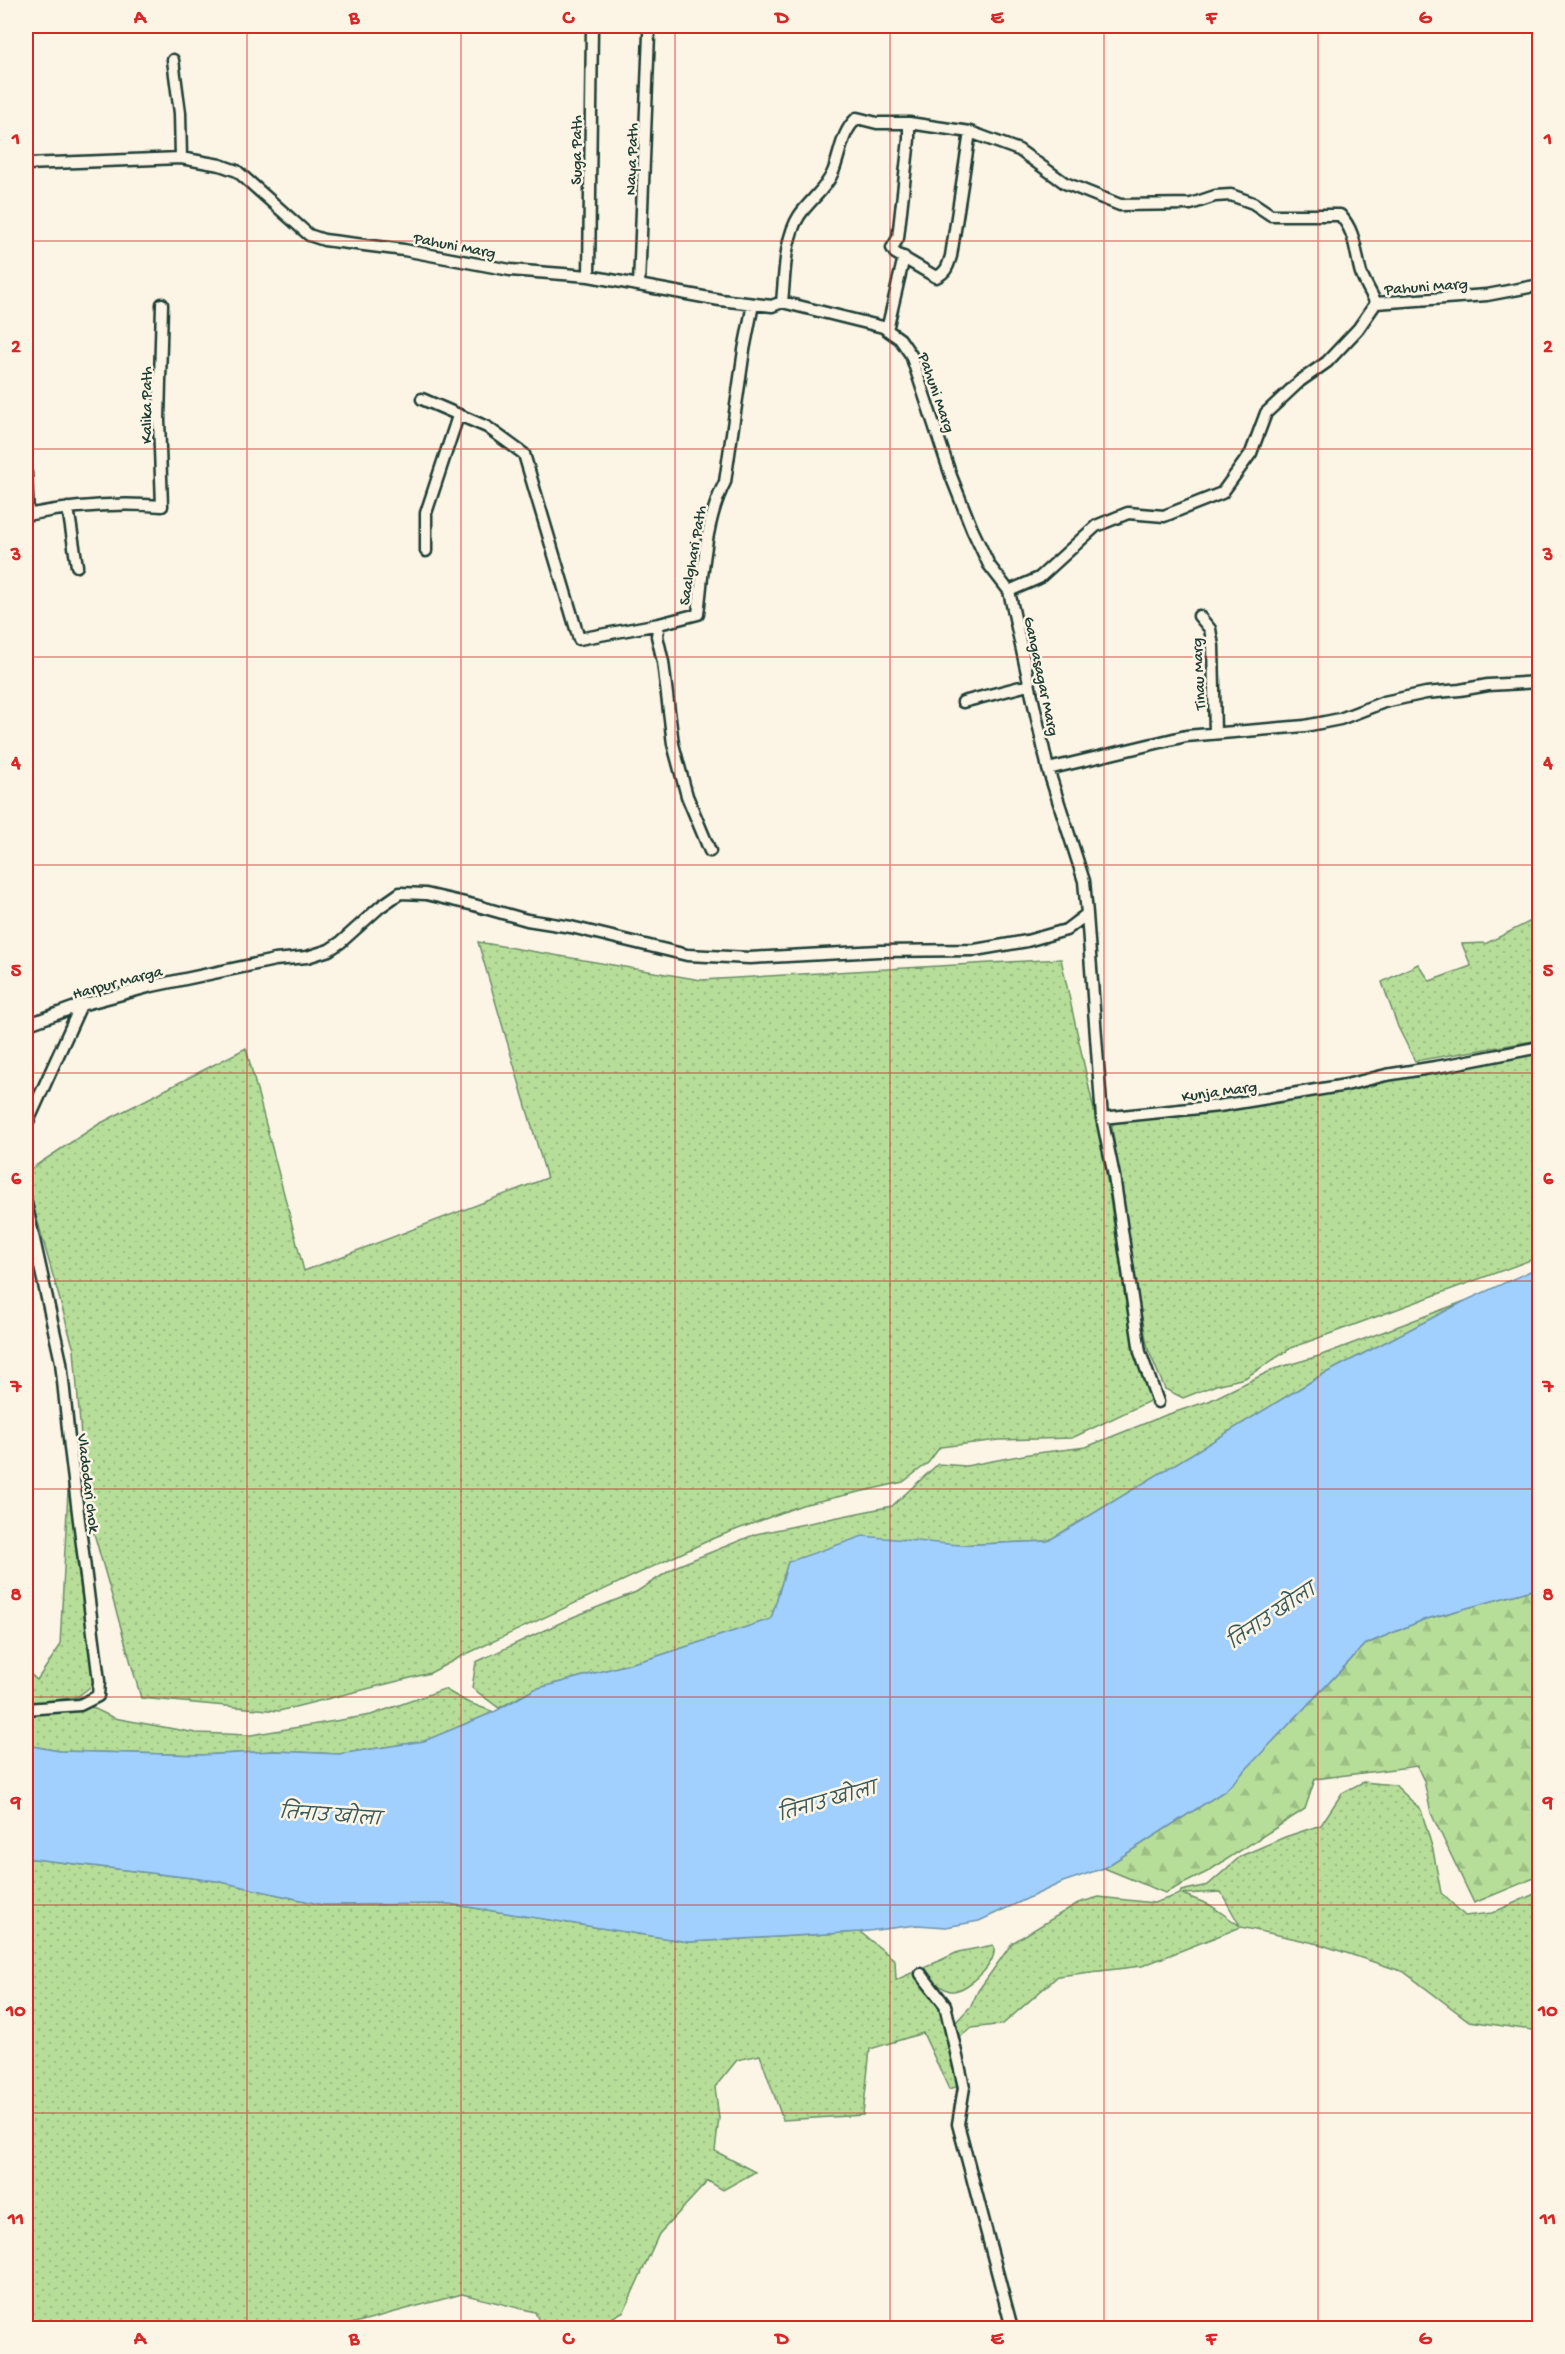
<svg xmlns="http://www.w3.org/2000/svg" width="1565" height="2354" font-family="'Gochi Hand','Playpen Sans Deva',sans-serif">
<defs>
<pattern id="grass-dots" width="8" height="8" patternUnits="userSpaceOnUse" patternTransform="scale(1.5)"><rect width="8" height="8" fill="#b7de99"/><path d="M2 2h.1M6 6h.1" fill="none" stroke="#9dbf84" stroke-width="1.8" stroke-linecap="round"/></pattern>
<pattern id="forest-firs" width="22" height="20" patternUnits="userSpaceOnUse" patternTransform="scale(1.5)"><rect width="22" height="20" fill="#b7de99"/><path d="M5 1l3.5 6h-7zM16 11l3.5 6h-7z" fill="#9dbf84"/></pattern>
</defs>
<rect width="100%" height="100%" fill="#fcf5e5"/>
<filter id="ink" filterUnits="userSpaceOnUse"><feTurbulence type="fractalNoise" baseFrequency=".0167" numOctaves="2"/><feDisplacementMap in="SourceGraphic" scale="12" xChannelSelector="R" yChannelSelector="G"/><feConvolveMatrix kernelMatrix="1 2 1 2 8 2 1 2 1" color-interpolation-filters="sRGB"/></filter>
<g filter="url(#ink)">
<path fill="url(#grass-dots)" stroke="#6b8e66" stroke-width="1.5" fill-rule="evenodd" d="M1539 917V1040L1415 1061 1398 1027 1382 982 1418 964 1430 981 1471 966 1462 944 1487 943Z
M478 942 701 980 1061 959 1102 1147 1133 1348 1154 1399 1072 1438 999 1440 940 1447 928 1463 903 1482 802 1505 714 1538 462 1656 430 1673 279 1711 141 1698 87 1509 74 1350 26 1180V1172L99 1124 246 1048 304 1271 547 1178Z
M1539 1051V1257L1291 1348 1245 1378 1216 1385 1183 1398 1165 1389 1148 1349 1133 1270 1110 1113 1215 1110Z
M1465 1301 1322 1375 1048 1541 959 1545 788 1562 771 1619 655 1657 535 1689 499 1708 472 1688 476 1662 573 1617 636 1592 677 1566 756 1534 892 1506 938 1464 966 1466 1029 1454 1086 1447 1166 1415 1209 1401 1274 1369 1319 1356Z
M69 1471 75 1524 77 1560 94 1684 77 1697 26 1704V1670L37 1680 60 1646Z
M444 1689 467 1702 494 1712 425 1741 339 1754 275 1751 201 1755 59 1751 26 1745V1716L91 1707 114 1718 196 1733 251 1735 371 1715Z
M1363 1782 1395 1785 1421 1810 1433 1850 1441 1893 1465 1916 1492 1913 1539 1892V2031L1469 2021 1404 1972 1319 1944 1241 1927 1142 1966 1058 1976 1003 2024 972 2028 958 2038 956 2022 971 2006 978 1991 1012 1943 1078 1903 1099 1897 1154 1903 1180 1894 1181 1891 1208 1885 1241 1856 1285 1837 1321 1825 1342 1793ZM1221 1892 1240 1926 1210 1905 1182 1894Z
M26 1858 217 1881 323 1905 449 1904 689 1942 860 1932 895 1960 896 1980 914 1972 938 2007 946 2023 959 2086 949 2089 923 2033 870 2049 863 2115 783 2120 760 2055 737 2060 715 2087 719 2118 715 2151 755 2172 723 2190 708 2181 659 2234 624 2311 594 2328H542L535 2312 462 2294 336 2328H26Z
M993 1945C1001 1960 969 1990 953 1991 948 1992 944 1988 940 1986 932 1981 927 1977 926 1967L958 1952Z"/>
<path fill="url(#forest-firs)" stroke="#6b8e66" stroke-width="1.5" d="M1539 1588V1876L1474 1903 1431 1813 1424 1781 1417 1766 1315 1779 1305 1809 1207 1872 1165 1893 1104 1868 1226 1790 1366 1644 1423 1620Z"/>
<path fill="#a2d0fe" stroke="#6e95ad" stroke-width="1.5" d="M1539 1267V1588L1423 1620 1366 1644 1226 1790 1104 1868 1063 1882 979 1921 946 1927 917 1925 860 1932 689 1942 449 1904 323 1905 217 1881 26 1858V1745L59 1751 201 1755 275 1751 339 1754 424 1741 494 1712 535 1689 655 1657 771 1619 788 1562 863 1536 959 1545 1048 1541 1322 1375 1465 1301Z"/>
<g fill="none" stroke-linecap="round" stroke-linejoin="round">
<g stroke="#1f3d34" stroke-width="15">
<path id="minor" d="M173 60 180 113 181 158
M909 123V139L898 238 892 248 895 253 936 277C946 273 948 266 951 256L970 132
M26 164 181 158 220 165 237 171 309 235 324 240 404 250 510 270 589 276 720 300 772 306 782 302 883 327 900 339 911 355 951 476 972 529 989 565 1009 591 1039 578 1096 526 1128 513 1164 516 1222 493 1251 453 1266 413 1300 381 1327 362 1358 329 1376 303 1487 295 1540 285
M589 276 592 26
M639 285 649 34
M782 302C785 275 784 240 799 216 809 201 826 189 833 172 841 152 841 133 857 118L877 123H909L970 132 1019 150 1065 183 1120 205 1191 204 1215 196 1231 195 1253 203 1271 215H1340C1356 232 1355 252 1361 273 1365 283 1371 293 1376 303
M887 330 904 257
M422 399 487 427 524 454 579 639 659 624
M26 473 28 515
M68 508 77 566
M26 515C71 506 116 502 162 506L159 420 162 304
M426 551V513L458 416
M1009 591 1048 769
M1199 616 1210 629 1213 646 1215 733
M963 702 1028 685
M710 851 687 796 673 744 663 662 657 636 659 624 698 614C703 572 705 520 725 482L744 350 753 304
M1087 914 1102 1118 1114 1176 1140 1352 1158 1402
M26 1025 81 1005 152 986 275 960 307 957 329 950 341 942 380 907 400 893 426 894 474 905 527 920 571 927 687 955 750 958 879 951 975 950 1027 941 1066 930 1087 914 1084 881 1048 769 1186 736 1305 726 1340 719 1384 702 1426 693 1460 690 1488 685 1540 682
M1102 1118 1219 1106 1346 1085 1386 1075 1448 1065 1540 1047
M26 1126 81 1005
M26 1203 61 1362 70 1448 99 1681 98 1696 80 1705 26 1709
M921 1974 945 2005 964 2087 958 2124 1012 2328"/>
</g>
<use href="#minor" stroke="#fcf5e5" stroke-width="10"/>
</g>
</g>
<path fill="none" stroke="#d62828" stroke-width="1.5" stroke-opacity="0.55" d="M247 26V2328M461 26V2328M675 26V2328M890 26V2328M1104 26V2328M1318 26V2328M26 241H1540M26 449H1540M26 657H1540M26 865H1540M26 1073H1540M26 1281H1540M26 1489H1540M26 1697H1540M26 1905H1540M26 2113H1540"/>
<g text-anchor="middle" stroke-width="5" stroke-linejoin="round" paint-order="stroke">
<g font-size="16" fill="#1f3d34" stroke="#fcf5e5">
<text transform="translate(575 150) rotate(-90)" y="6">Suga Path</text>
<text transform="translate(630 159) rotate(-88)" y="6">Naya Path</text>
<text transform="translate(455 244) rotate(11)" y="6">Pahuni Marg</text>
<text transform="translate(1426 285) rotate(-4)" y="6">Pahuni Marg</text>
<text transform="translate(938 392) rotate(71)" y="6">Pahuni Marg</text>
<text transform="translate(145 405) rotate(-90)" y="6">Kalika Path</text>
<text transform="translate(691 555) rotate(-80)" y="6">Saalghari Path</text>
<text transform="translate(1197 674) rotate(-93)" y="6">Tinau Marg</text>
<text transform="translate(1043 676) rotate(78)" y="6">Gangasagar Marg</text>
<text transform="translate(117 981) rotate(-15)" y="6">Harpur Marga</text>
<text transform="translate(1219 1090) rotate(-8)" y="6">Kunja Marg</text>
<text transform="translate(90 1483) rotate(83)" y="6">Vladodari chok</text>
</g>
<g font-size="18" font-style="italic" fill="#395a5c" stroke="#fcf5e5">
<text transform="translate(1271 1616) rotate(-34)" y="6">तिनाउ खोला</text>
<text transform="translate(827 1801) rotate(-16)" y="6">तिनाउ खोला</text>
<text transform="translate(330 1815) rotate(4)" y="6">तिनाउ खोला</text>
</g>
</g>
<rect width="1565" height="2354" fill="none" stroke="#fcf5e5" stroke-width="66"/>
<rect x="33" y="33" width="1499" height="2288" fill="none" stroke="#d62828" stroke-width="2"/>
<g font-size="20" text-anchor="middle" font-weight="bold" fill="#d62828">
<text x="140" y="23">A</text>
<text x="354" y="23">B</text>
<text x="568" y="23">C</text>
<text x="782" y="23">D</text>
<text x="997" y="23">E</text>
<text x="1211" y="23">F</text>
<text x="1425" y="23">G</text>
<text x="16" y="144">1</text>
<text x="1548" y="144">1</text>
<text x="16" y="352">2</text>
<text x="1548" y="352">2</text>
<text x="16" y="560">3</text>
<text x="1548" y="560">3</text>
<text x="16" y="768">4</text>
<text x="1548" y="768">4</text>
<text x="16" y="976">5</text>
<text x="1548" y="976">5</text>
<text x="16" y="1184">6</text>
<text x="1548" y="1184">6</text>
<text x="16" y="1392">7</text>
<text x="1548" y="1392">7</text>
<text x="16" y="1600">8</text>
<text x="1548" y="1600">8</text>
<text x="16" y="1808">9</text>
<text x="1548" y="1808">9</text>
<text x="16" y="2016">10</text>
<text x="1548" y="2016">10</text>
<text x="16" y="2224">11</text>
<text x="1548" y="2224">11</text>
<text x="140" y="2344">A</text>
<text x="354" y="2344">B</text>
<text x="568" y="2344">C</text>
<text x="782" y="2344">D</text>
<text x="997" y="2344">E</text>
<text x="1211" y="2344">F</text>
<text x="1425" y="2344">G</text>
</g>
</svg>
